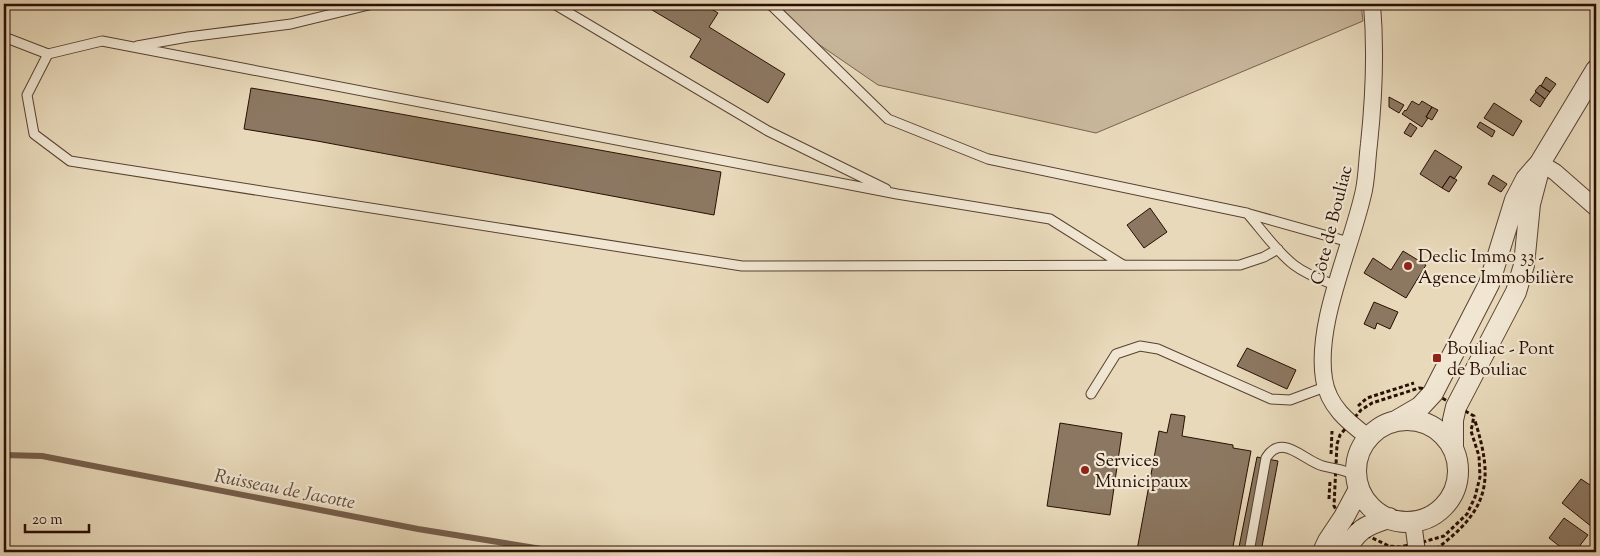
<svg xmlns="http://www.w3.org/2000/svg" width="1600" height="556" font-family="'Sorts Mill Goudy',serif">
<rect width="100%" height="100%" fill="#e8d9ba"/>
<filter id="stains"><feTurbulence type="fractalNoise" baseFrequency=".004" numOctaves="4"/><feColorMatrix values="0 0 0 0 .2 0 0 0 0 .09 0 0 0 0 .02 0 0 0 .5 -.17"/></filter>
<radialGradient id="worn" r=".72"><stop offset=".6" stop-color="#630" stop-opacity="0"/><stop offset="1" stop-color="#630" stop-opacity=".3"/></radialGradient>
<path fill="#c8b69b" stroke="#78624f" d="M760 4H1361L1363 21 1096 133 878 85Z"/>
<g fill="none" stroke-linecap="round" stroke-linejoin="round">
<path stroke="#755e4c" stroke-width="6" d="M4 455 42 456 418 529 560 552"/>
</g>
<path fill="#8c7862" stroke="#290e03" d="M642 4H703L718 13 709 27 785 74 768 103 690 57 701 39Z
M1546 77 1556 84 1550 92 1541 86Z
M1540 85 1550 92 1545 99 1535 91Z
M251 88 323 100 721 172 714 215 317 141 244 129Z
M1536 92 1545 99 1540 107 1530 100Z
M1389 97 1404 105 1399 113 1389 107Z
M1412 101 1419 105 1422 101 1432 107 1426 117 1428 118 1422 127 1402 114 1405 110 1406 111Z
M1494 103 1522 121 1513 136 1484 118Z
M1432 107 1438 110 1432 120 1426 117Z
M1480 122 1495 131 1492 137 1477 127Z
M1410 123 1417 128 1411 137 1404 133Z
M1435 150 1462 167 1454 179 1450 176 1442 188 1420 174Z
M1493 175 1507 184 1501 192 1488 184Z
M1450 176 1457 180 1449 192 1442 188Z
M1150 208 1167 232 1144 248 1127 225Z
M1403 251 1426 265 1406 298 1364 273 1373 258 1391 270Z
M1374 302 1398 312 1390 329 1377 323 1375 329 1364 324Z
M1247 348 1296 370 1287 389 1237 366Z
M1171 414 1185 416 1182 436 1233 445V448L1251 451 1232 552H1145L1137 550 1159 431 1167 433Z
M1060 423 1122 433 1110 515 1047 506Z
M1257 457 1278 461 1261 552H1238Z
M1581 479 1596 489V521L1592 527 1562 503Z
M1564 518 1588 535 1575 552H1567L1549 538Z"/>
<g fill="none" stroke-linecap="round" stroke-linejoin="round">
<g stroke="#594131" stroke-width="11">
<path id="service" d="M554 4 768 131 886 189
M770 4 888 119 988 159 1246 213 1349 242
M4 37 48 54
M137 46 188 37 291 24 373 4
M1247 213C1262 230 1276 251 1294 265 1307 275 1322 280 1337 286
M1123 265 1050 219 897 194 102 41 48 54 27 95 34 134 70 161 742 266 1240 265 1264 257 1278 249
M1091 394 1116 354 1140 346 1158 349 1271 399 1290 400 1325 387
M1249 552 1266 458C1282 432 1304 461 1323 466 1338 470 1342 468 1356 476"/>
</g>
<g stroke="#594131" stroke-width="18">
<path id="minor" d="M1540 163 1555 172 1596 208
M1368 437C1348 422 1328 406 1324 379 1315 322 1352 247 1364 190 1367 175 1367 159 1369 144 1374 97 1376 51 1372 4
M1413 522 1417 552"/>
</g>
<g stroke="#594131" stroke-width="22">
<path id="tertiary" d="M1356 471a51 51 0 1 1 102 0a51 51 0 1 1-102 0Z
M1396 421 1420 407 1433 393 1489 284 1515 200 1526 179 1540 163 1596 70
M1453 449V420L1456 407 1516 292 1524 265 1530 204 1539 170
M1323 552 1328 541 1344 517 1359 489
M1344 552C1358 530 1363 526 1389 518"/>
</g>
<path stroke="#290e03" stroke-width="3" stroke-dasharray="4 2.5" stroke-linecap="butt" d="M1419 388 1426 389 1474 416 1471 431 1479 456 1480 477 1475 497 1467 514 1444 536 1416 544 1399 547 1389 546 1366 535 1337 511 1334 506 1337 444 1340 435 1361 410 1372 403Z
M1358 406 1367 398 1414 383
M1331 454 1332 431
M1329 499 1330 481
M1374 547 1392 552
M1436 549C1489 510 1494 481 1475 421"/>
<use href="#service" stroke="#f0e6d2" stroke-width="9"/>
<use href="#minor" stroke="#f0e6d2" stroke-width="16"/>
<use href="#tertiary" stroke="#f0e6d2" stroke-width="20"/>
</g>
<g fill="#8f2418" stroke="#f0e6d2" stroke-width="2">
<circle cx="1408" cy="266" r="5"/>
<rect x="1432" y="353" width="10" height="10" rx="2.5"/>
<circle cx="1085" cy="470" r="5"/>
</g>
<g text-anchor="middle" stroke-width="4.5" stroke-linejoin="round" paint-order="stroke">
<g font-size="18" fill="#290e03" stroke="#f0e6d2">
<text transform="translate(1331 225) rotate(-76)" y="6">Côte de Bouliac</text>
</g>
<g font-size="18" fill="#290e03" stroke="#f0e6d2" text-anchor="start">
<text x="1418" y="262">Declic Immo 33 -<tspan x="1418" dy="21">Agence Immobilière</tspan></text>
<text x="1447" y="354">Bouliac - Pont<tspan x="1447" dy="21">de Bouliac</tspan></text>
<text x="1095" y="466">Services<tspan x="1095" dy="21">Municipaux</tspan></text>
</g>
<g font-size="19" font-style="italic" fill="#624a39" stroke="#f0e6d2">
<text transform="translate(285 488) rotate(11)" y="7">Ruisseau de Jacotte</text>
</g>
</g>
<rect width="1600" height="556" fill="none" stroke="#e8d9ba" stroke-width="20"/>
<rect x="5" y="5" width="1590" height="546" fill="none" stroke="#290e03" stroke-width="2.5"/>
<rect x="10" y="10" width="1580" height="536" fill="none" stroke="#290e03"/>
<path d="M25 524v8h64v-8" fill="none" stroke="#290e03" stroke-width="2.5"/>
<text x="32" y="524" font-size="15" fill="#290e03" stroke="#f0e6d2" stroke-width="4" paint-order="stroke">20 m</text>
<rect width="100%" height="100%" filter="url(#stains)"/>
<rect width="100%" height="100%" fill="url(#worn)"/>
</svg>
